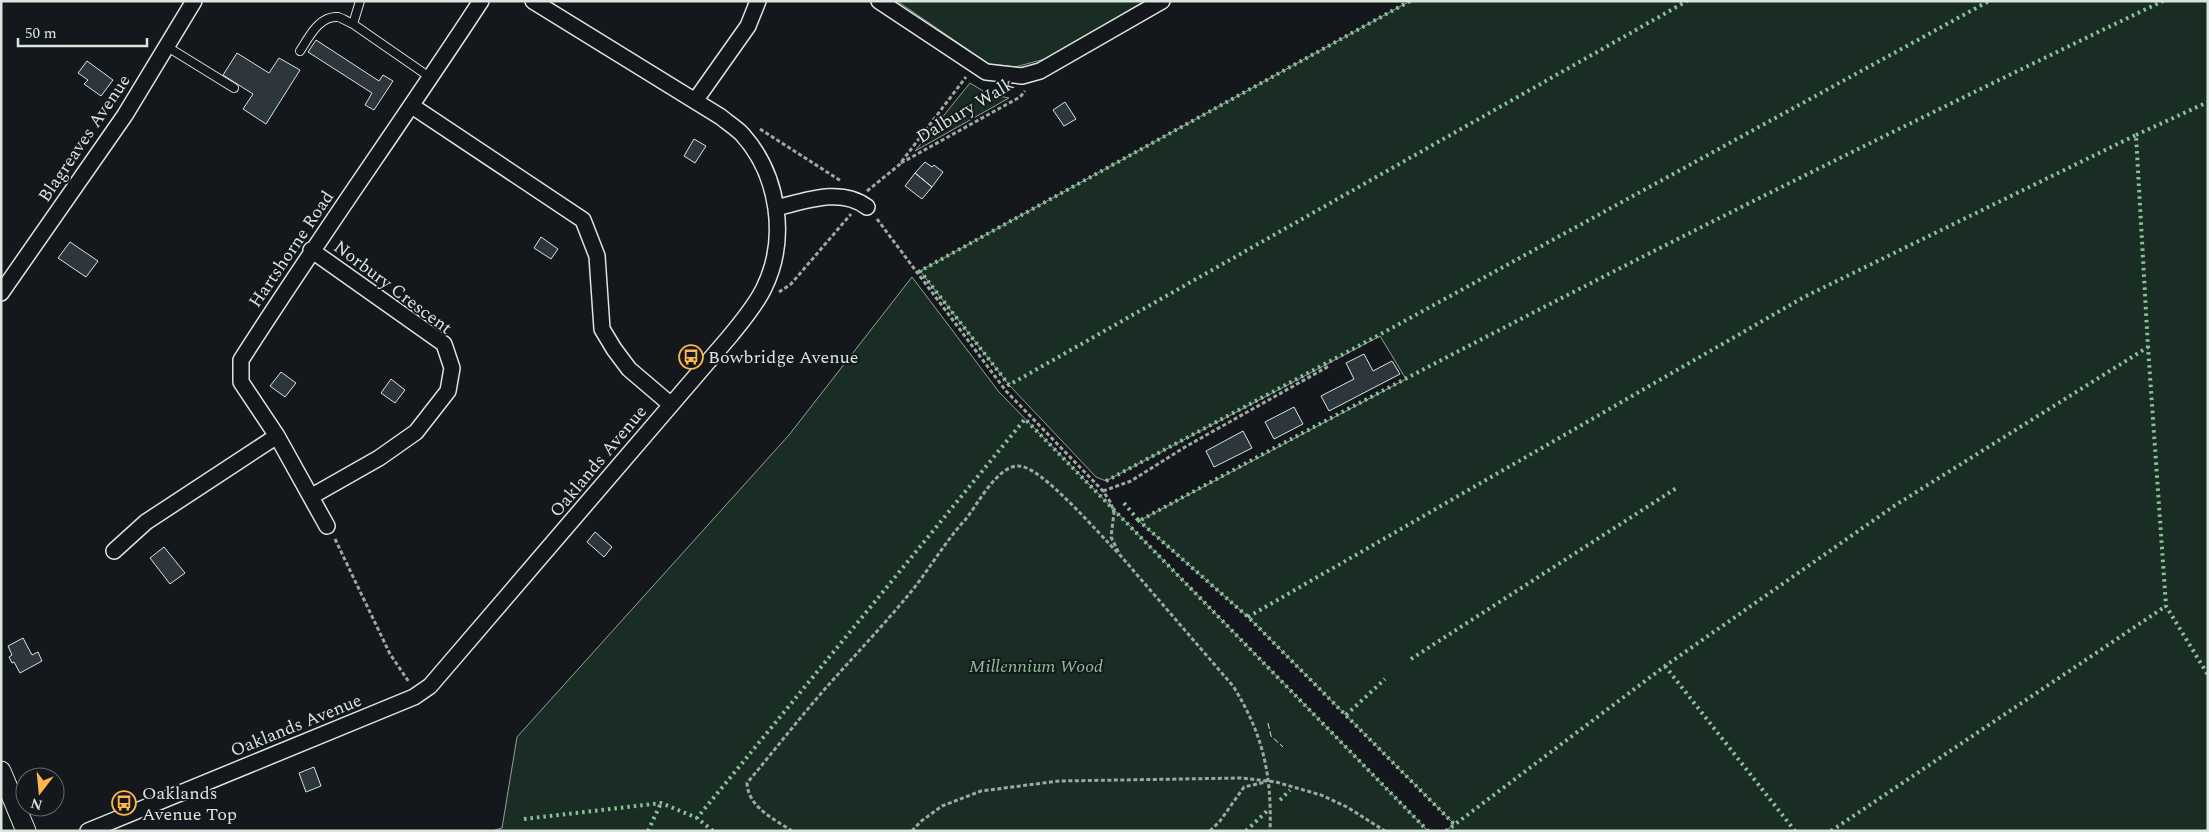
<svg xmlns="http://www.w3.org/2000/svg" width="2209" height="832" font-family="Spectral,serif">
<rect width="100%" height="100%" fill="#14181c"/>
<path fill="#1a2d24" stroke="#939e99" d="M897 1H1145L1049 58 1015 67 989 64Z
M1410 1H2208V831H1446L1454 824 1248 617 1139 521 1406 379 1380 336 1106 481 1096 477 1009 385 920 271Z
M970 83 988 94 1009 98 915 151Z
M912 277 999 392 1428 831H492L502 828 517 737 789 435Z"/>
<path fill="#2c363c" stroke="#d8e6dc" d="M316 40 379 81 383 75 393 81 374 110 365 105 372 93 308 52Z
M237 53 269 73 279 58 300 70 266 124 243 109 253 94 223 75Z
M87 61 113 80 101 96 84 84 88 80 78 73Z
M1065 102 1076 119 1064 126 1053 110Z
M694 139 706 146 695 163 684 156Z
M925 162 932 167 934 165 943 172 932 187 915 173Z
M915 173 932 187 922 199 905 186Z
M541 237 558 249 551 259 534 248Z
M70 242 98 261 86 277 58 258Z
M1364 354 1373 371 1392 361 1400 374 1329 411 1321 396 1354 379 1346 363Z
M281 372 296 383 285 397 270 386Z
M391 379 405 390 395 403 381 393Z
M1294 407 1303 424 1274 439 1265 422Z
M1243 431 1252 448 1214 467 1206 451Z
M595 532 612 547 604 557 587 542Z
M164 547 185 573 170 584 150 558Z
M23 638 32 655 38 652 42 661 20 673 14 662 12 663 9 657 12 655 8 646Z
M314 767 321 786 306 792 299 773Z"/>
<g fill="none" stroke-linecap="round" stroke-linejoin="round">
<g stroke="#d8e6dc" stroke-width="10">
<path id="service" d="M360 1 353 24 431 78
M166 46 234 88
M300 51C308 39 319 15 338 17 342 18 348 22 353 24"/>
</g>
<g stroke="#d8e6dc" stroke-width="18">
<path id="minor" d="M879 1 986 72 1022 76 1040 71 1162 1
M695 101 748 26 758 1
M412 106 583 220 597 256 602 329 614 349 629 369 670 404
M776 208C805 201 841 187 867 207
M311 250 444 344 452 368 448 391 416 432 379 458 312 496
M1 293 125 115 194 1
M327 526 277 436 241 382V360C318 239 402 122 481 1
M114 551 146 522 277 436
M88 831 414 697 430 686 731 335C743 320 756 305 764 288 788 239 779 175 742 134 736 128 728 123 721 117L533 1"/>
</g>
<g stroke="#d8e6dc" stroke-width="21">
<path id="tertiary" d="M1 771 26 831"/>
</g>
<path stroke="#9da8a2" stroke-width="3" stroke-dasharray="4 2.5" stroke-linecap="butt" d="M760 129 841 181
M901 163 1020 97 1025 91
M867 191 899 165 966 77
M877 219 1006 391 1103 491 1111 503 1114 513 1111 537 1120 555 1233 686C1263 734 1272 775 1270 831
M779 292 791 284 851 214
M1103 491 1131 481 1185 447 1329 366
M335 539 390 654 409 682
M792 831C774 819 748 807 747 783 773 752 798 720 824 690 853 657 883 626 910 593 929 570 944 543 965 520 977 506 997 465 1019 466 1041 466 1100 535 1118 553
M912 831 920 822 942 806 981 791 1059 781 1241 778 1276 782 1321 795 1347 807 1385 831
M1210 831 1220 821 1244 787 1266 782"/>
<use href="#service" stroke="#14181c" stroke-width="8"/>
<use href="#minor" stroke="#14181c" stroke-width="15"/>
<use href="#tertiary" stroke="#14181c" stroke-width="19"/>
<path stroke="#8ac095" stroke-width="4" stroke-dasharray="2.5 4" stroke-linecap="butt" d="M1410 1 920 271 1009 385 1687 1
M2136 135 2208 102
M1106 481 1379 335 1989 1
M1124 503 1139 521C1475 338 1818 166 2163 1
M1138 520 1248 617 1454 824
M1248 617 1804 297 2136 135 2148 347 2166 606 2208 675
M1411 659 1678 487
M1665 666 1795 831
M1346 715 1385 679
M1280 800 1290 790
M524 819 661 803 697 818
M648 831 661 803
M713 831 697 818 1025 419 1428 831
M1246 831 1267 811
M1446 831 1665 666 1894 506 2148 347
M1831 831 2166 606"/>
<path stroke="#d8e6dc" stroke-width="1" stroke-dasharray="6 2.5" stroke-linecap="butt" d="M1268 723 1271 736 1283 747"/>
</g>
<defs>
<g id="bus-ring" transform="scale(1.25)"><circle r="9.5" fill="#14181c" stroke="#ffb74d" stroke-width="1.5"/><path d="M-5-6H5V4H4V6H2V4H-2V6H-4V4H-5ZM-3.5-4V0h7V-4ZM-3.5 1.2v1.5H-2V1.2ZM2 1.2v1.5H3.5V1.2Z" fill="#ffb74d"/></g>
</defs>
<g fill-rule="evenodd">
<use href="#bus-ring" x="691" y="357"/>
<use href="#bus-ring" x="124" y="803"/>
</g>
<g text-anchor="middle" stroke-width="4" stroke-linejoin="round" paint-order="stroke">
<g font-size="18" fill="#d8e6dc" stroke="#14181c">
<text transform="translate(965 110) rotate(-31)" y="6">Dalbury Walk</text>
<text transform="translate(84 138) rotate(-56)" y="6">Blagreaves Avenue</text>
<text transform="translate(291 249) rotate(-56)" y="6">Hartshorne Road</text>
<text transform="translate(393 287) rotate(37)" y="6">Norbury Crescent</text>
<text transform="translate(598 461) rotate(-50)" y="6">Oaklands Avenue</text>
<text transform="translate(296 725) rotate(-22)" y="6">Oaklands Avenue</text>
</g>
<g font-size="18" fill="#d8e6dc" stroke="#14181c" text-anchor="start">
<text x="708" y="363">Bowbridge Avenue</text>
<text x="142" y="799">Oaklands<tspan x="142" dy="21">Avenue Top</tspan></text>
</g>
<g font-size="18" font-style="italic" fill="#8ac095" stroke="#14181c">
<text x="1036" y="672">Millennium Wood</text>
</g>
</g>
<rect width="2209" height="832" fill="none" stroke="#d8e6dc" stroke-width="5"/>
<g transform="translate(40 792) rotate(196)"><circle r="24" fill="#14181c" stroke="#626a69"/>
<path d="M0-4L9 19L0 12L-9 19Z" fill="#ffb74d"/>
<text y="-8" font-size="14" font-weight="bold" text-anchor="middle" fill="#d8e6dc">N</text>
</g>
<path d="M18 38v8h129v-8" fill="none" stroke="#d8e6dc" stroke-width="2.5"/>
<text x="25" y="38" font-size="15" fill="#d8e6dc" stroke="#14181c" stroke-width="4" paint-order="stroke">50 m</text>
</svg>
